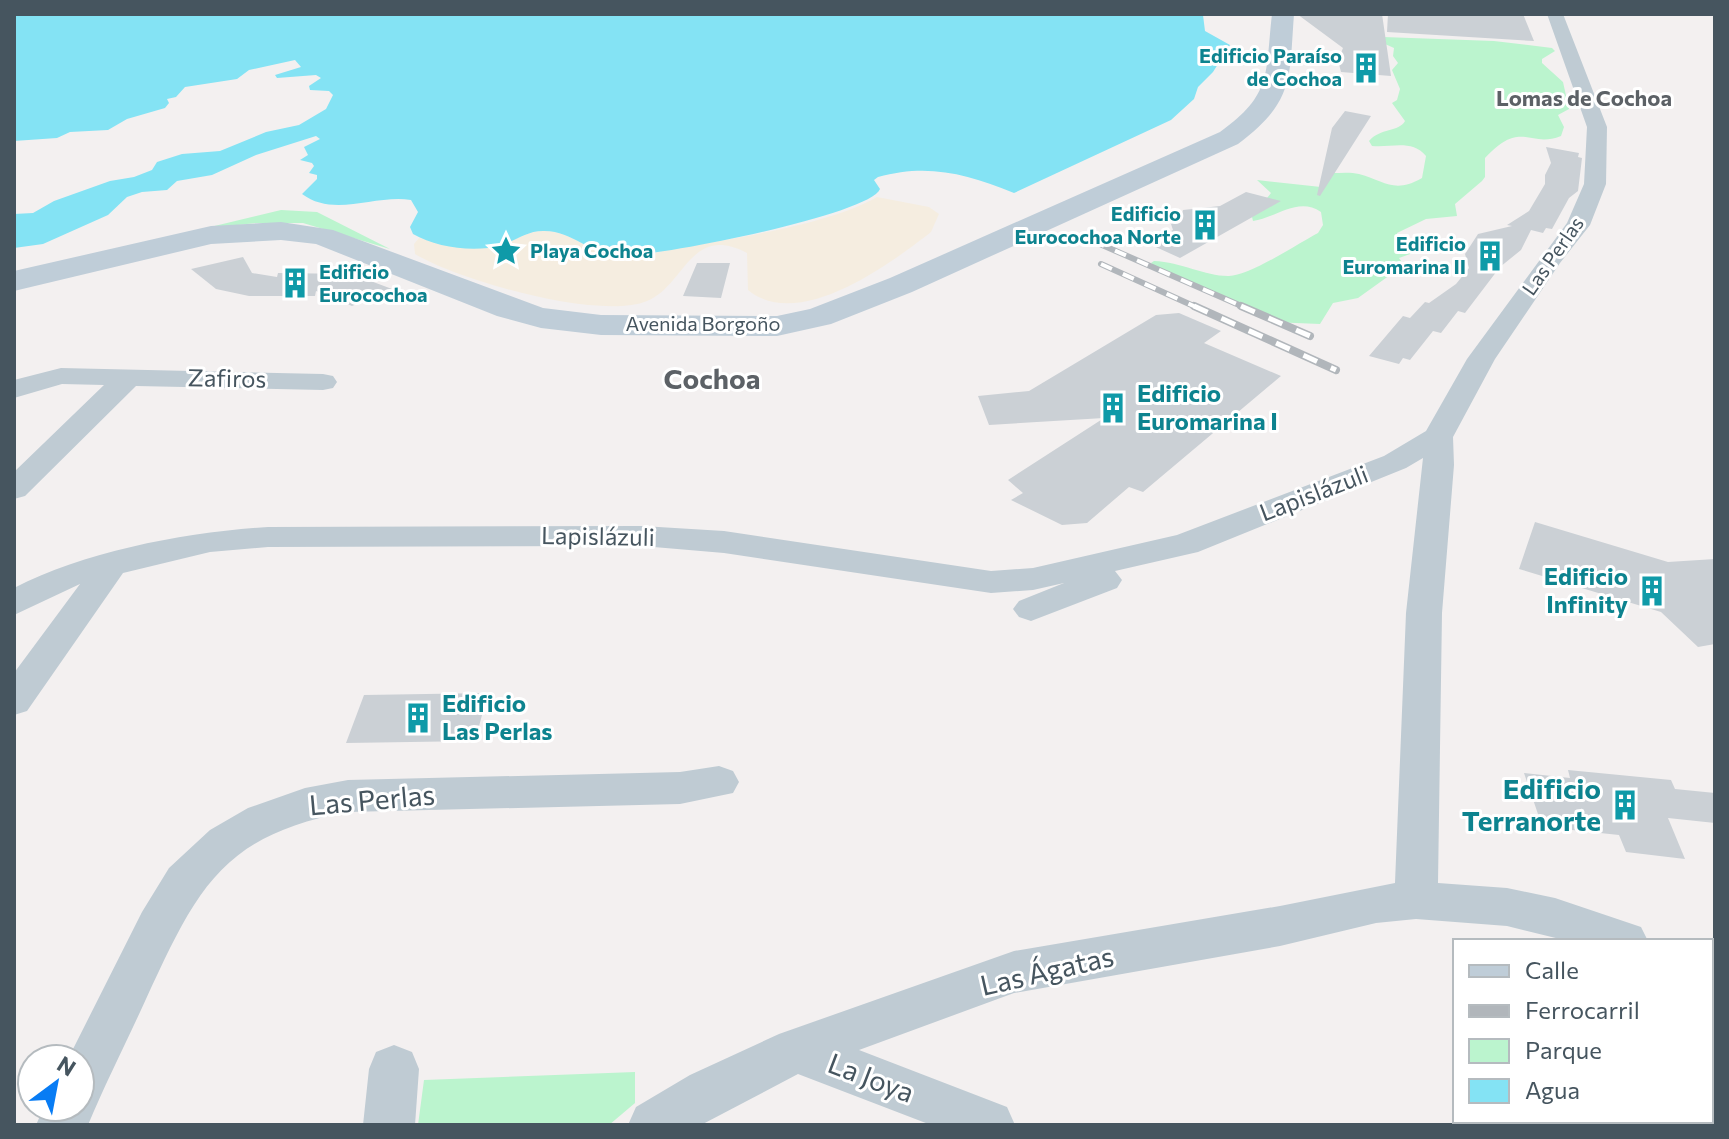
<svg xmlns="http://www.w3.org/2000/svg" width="1729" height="1139" font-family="Commissioner,sans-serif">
<rect width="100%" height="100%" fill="#f3f0f0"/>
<path fill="#bbf4ce" d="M1383 37 1494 41 1552 48 1555 51 1542 59V63L1563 82 1569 109 1558 115 1564 127 1561 136C1528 149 1522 118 1485 158V177L1482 181 1455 204 1457 216 1426 219 1397 233 1398 240 1413 253 1399 258 1404 265 1358 298 1333 303 1320 324 1271 322 1154 266 1151 263 1154 261C1181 262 1205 276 1228 276 1248 277 1297 244 1318 233L1323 225 1321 212C1298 196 1276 218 1253 221L1252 217 1271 193 1257 180 1321 187 1332 173C1341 173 1351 172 1359 174 1385 181 1394 194 1422 178L1426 156C1412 139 1391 148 1372 146L1369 141C1380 128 1399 132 1405 121L1392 103 1397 100 1400 89 1392 70 1398 63 1393 56 1394 48 1376 40Z
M281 210 317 212 390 249 303 223H257L202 229Z
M635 1072V1103L609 1125H418L424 1080Z"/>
<path fill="#f5ede0" d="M877 197 929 207 939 214 931 232C890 264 799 332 748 290L747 253C690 223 685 286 647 301 599 321 458 280 415 254L414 244 419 238C446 245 475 253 503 244 517 240 527 231 543 231 572 230 589 254 616 256 638 258 662 251 683 247 736 238 831 224 877 197Z"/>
<path fill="#84e3f4" d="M14 14H1194L1203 15 1205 31 1230 45 1213 72 1198 87 1194 99 1171 120 1014 193C967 174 928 163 878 177L874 180 880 189C870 215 651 258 617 256 589 254 572 230 543 231 527 231 517 240 502 245 476 253 437 248 413 234L410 227 418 212 411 200C376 194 334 218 302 194L317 179V175L309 173 314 166 312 163 300 160 308 155 304 147 320 139 316 136 256 155 212 175 177 181 167 190 142 192 127 197 108 215 43 244 14 248V214L33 213 54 201 110 181 134 177 152 170 157 162 182 154 220 151 266 132 299 125 326 109 333 95 329 91 310 90 309 86 321 78 316 75 277 78 275 75 301 67 295 60 249 70 237 79 185 87 176 97 167 99 169 103 165 108 127 119 108 130 70 132 57 138 14 141Z"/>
<path fill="#cbd0d5" d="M1297 14H1382L1391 76 1341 72 1338 60 1343 48Z
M1388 14H1523L1534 41 1387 32Z
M1345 111 1371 116 1320 196 1317 195 1332 128Z
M1546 147 1579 153 1578 157 1582 158 1578 191 1569 198 1552 229 1546 228 1543 233 1531 230 1521 250 1500 267 1465 313 1458 311 1441 333 1433 331 1410 360 1403 358 1399 364 1369 356 1403 316 1410 318 1425 302 1429 303 1456 284 1469 268 1465 254 1478 234 1512 226 1507 225 1529 211 1545 184V175L1551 163Z
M1246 192 1281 201 1180 258 1147 243 1173 230 1171 224 1181 218 1183 210 1220 206Z
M243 257 252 273 277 277 278 273 352 274 392 289 352 306 316 291 315 296H249L216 289 191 269Z
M697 263H730L721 298 683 296Z
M1179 313 1221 331 1204 343 1281 376 1143 492 1129 487 1087 523 1062 525 1011 500 1023 493 1008 480 1104 418 989 425 978 396 1029 391 1156 315Z
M1535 522 1668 562 1715 559V644L1698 647 1661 612 1519 569Z
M488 693 475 741 346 743 364 695Z
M1568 770 1671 780 1675 789 1715 793V823L1668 818 1685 859 1626 852 1619 835 1572 830 1570 823 1540 820 1524 773 1570 778Z"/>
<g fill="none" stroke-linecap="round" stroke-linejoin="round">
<path fill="#bfcbd3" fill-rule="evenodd" d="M1547 14H1563L1607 127 1606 184 1590 225 1560 263 1495 359 1453 437 1454 465 1442 613 1438 883 1507 888 1555 898 1641 927 1648 941H1568L1507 926 1416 919 1376 923 1280 946 1014 993 859 1050 1007 1107 1015 1125H931L798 1074 701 1125H628L636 1107 690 1075 779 1034 1014 951 1280 906 1395 883 1406 613 1423 458 1406 468 1198 552 1115 571 1122 580 1117 588 1031 621 1019 617 1013 609 1019 601 1064 583 1033 590 991 593 724 553 642 546 268 547 210 552 123 573 27 711 14 715V673L80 584 14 615V588C86 551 187 532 268 527L642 526 724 531 991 571 1033 568 1177 535 1384 456 1426 431 1467 359 1567 223 1584 184 1587 127Z
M61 368 323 374 333 376 337 382 333 388 323 390 136 386 25 496 14 499V472L104 385 62 384 14 398V380Z
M719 766 733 771 739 782 733 793 680 804 348 812C220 835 196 892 146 999 127 1041 105 1084 88 1125H36L44 1107H80V1059H68L142 912 169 868 210 830 248 808 305 788 348 780 680 772Z
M1711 961 1715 962V1005L1711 1004Z
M394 1045 412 1052 419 1069 415 1125H363L369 1069 376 1052Z"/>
<path fill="#bfcdd8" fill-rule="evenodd" d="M1272 14H1294C1289 79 1295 101 1238 144L912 292 831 324 777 336 601 335 541 328 497 316 316 244 281 240 211 244 14 291V271L211 226 281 222 333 230 543 308 601 315 777 316 810 309 890 278 1220 132C1273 94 1265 74 1272 14Z"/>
<g stroke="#b1b6bb" stroke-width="6">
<path id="rail-far1" d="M1093 241 1246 308
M1101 264 1198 308"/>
</g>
<g stroke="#b1b6bb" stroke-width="8">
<path id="rail" d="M1194 306 1336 370
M1241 306 1310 336"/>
</g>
<use href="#rail-far1" stroke="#fff" stroke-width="4" stroke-dasharray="12" stroke-linecap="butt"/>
<use href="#rail" stroke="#fff" stroke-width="5" stroke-dasharray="15" stroke-linecap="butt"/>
</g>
<defs>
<g id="building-bare" transform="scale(2.4)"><path d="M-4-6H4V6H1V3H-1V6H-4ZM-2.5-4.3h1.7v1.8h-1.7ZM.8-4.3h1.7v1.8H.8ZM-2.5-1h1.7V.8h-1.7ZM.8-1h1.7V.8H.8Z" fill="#0f9aa8" stroke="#fff" stroke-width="2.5" paint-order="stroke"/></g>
<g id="sight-bare" transform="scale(2.4)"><path d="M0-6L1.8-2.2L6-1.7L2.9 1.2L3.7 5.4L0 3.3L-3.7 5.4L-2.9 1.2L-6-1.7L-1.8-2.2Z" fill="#0f9aa8" stroke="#fff" stroke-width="2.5" paint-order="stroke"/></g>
</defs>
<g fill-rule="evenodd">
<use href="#building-bare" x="1366" y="68"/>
<use href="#building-bare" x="1205" y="225"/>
<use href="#sight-bare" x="506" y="251"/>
<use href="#building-bare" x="1490" y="256"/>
<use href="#building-bare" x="295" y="283"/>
<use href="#building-bare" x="1113" y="408"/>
<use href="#building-bare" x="1652" y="591"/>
<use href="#building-bare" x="418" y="718"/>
<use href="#building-bare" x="1625" y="805"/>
</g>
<g text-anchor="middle" stroke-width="6" stroke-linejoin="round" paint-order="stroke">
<g font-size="20" font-weight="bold" fill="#0d838f" stroke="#fff" text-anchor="end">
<text x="1342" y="63">Edificio Paraíso<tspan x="1342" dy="23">de Cochoa</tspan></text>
<text x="1181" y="221">Edificio<tspan x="1181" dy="23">Eurocochoa Norte</tspan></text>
<text x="1466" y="251">Edificio<tspan x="1466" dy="23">Euromarina II</tspan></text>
<text x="530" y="258" text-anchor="start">Playa Cochoa</text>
<text x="319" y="279" text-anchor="start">Edificio<tspan x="319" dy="23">Eurocochoa</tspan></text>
</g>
<g font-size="20" fill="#46555f" stroke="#fff">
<text transform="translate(1553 256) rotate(-55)" y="7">Las Perlas</text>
<text x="703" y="331">Avenida Borgoño</text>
</g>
<g font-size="22" font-weight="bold" fill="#5c6166" stroke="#fff">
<text x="1584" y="106">Lomas de Cochoa</text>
</g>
<g font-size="24" fill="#46555f" stroke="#fff">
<text transform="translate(227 379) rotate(1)" y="8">Zafiros</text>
<text transform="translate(1314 494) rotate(-21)" y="8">Lapislázuli</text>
<text transform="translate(598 537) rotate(1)" y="8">Lapislázuli</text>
</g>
<g font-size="24" font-weight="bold" fill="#0d838f" stroke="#fff" text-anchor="start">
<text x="1137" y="402">Edificio<tspan x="1137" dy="28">Euromarina I</tspan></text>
<text x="1628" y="585" text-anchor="end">Edificio<tspan x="1628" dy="28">Infinity</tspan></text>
<text x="442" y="712">Edificio<tspan x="442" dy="28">Las Perlas</tspan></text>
</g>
<g font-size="28" font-weight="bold" fill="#5c6166" stroke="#fff">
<text x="712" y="389">Cochoa</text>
</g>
<g font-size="28" font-weight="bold" fill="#0d838f" stroke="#fff" text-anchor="end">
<text x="1601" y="799">Edificio<tspan x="1601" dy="32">Terranorte</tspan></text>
</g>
<g font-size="28" fill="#46555f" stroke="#fff">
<text transform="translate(372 800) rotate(-5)" y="10">Las Perlas</text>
<text transform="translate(1047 971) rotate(-13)" y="10">Las Ágatas</text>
<text transform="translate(871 1078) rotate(21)" y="10">La Joya</text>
</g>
</g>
<rect width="1729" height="1139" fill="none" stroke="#46555f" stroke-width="32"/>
<rect x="1453" y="939" width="260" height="184" fill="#ffffff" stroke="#b5bbbf" stroke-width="2"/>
<rect x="1469" y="965" width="40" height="12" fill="#bfcdd8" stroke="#b5bbbf" stroke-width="2"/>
<text x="1525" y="979" font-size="24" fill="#46555f">Calle</text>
<rect x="1469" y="1005" width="40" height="12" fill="#b1b6bb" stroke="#b5bbbf" stroke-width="2"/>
<text x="1525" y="1019" font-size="24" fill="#46555f">Ferrocarril</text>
<rect x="1469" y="1039" width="40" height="24" fill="#bbf4ce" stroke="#b5bbbf" stroke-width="2"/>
<text x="1525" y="1059" font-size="24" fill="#46555f">Parque</text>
<rect x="1469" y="1079" width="40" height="24" fill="#84e3f4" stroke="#b5bbbf" stroke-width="2"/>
<text x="1525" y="1099" font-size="24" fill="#46555f">Agua</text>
<g transform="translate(56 1083) rotate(32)"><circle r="38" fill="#ffffff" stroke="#b5bbbf" stroke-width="2"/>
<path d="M0-6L14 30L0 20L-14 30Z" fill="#087cf4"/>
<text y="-12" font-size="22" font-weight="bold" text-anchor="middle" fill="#46555f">N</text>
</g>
</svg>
